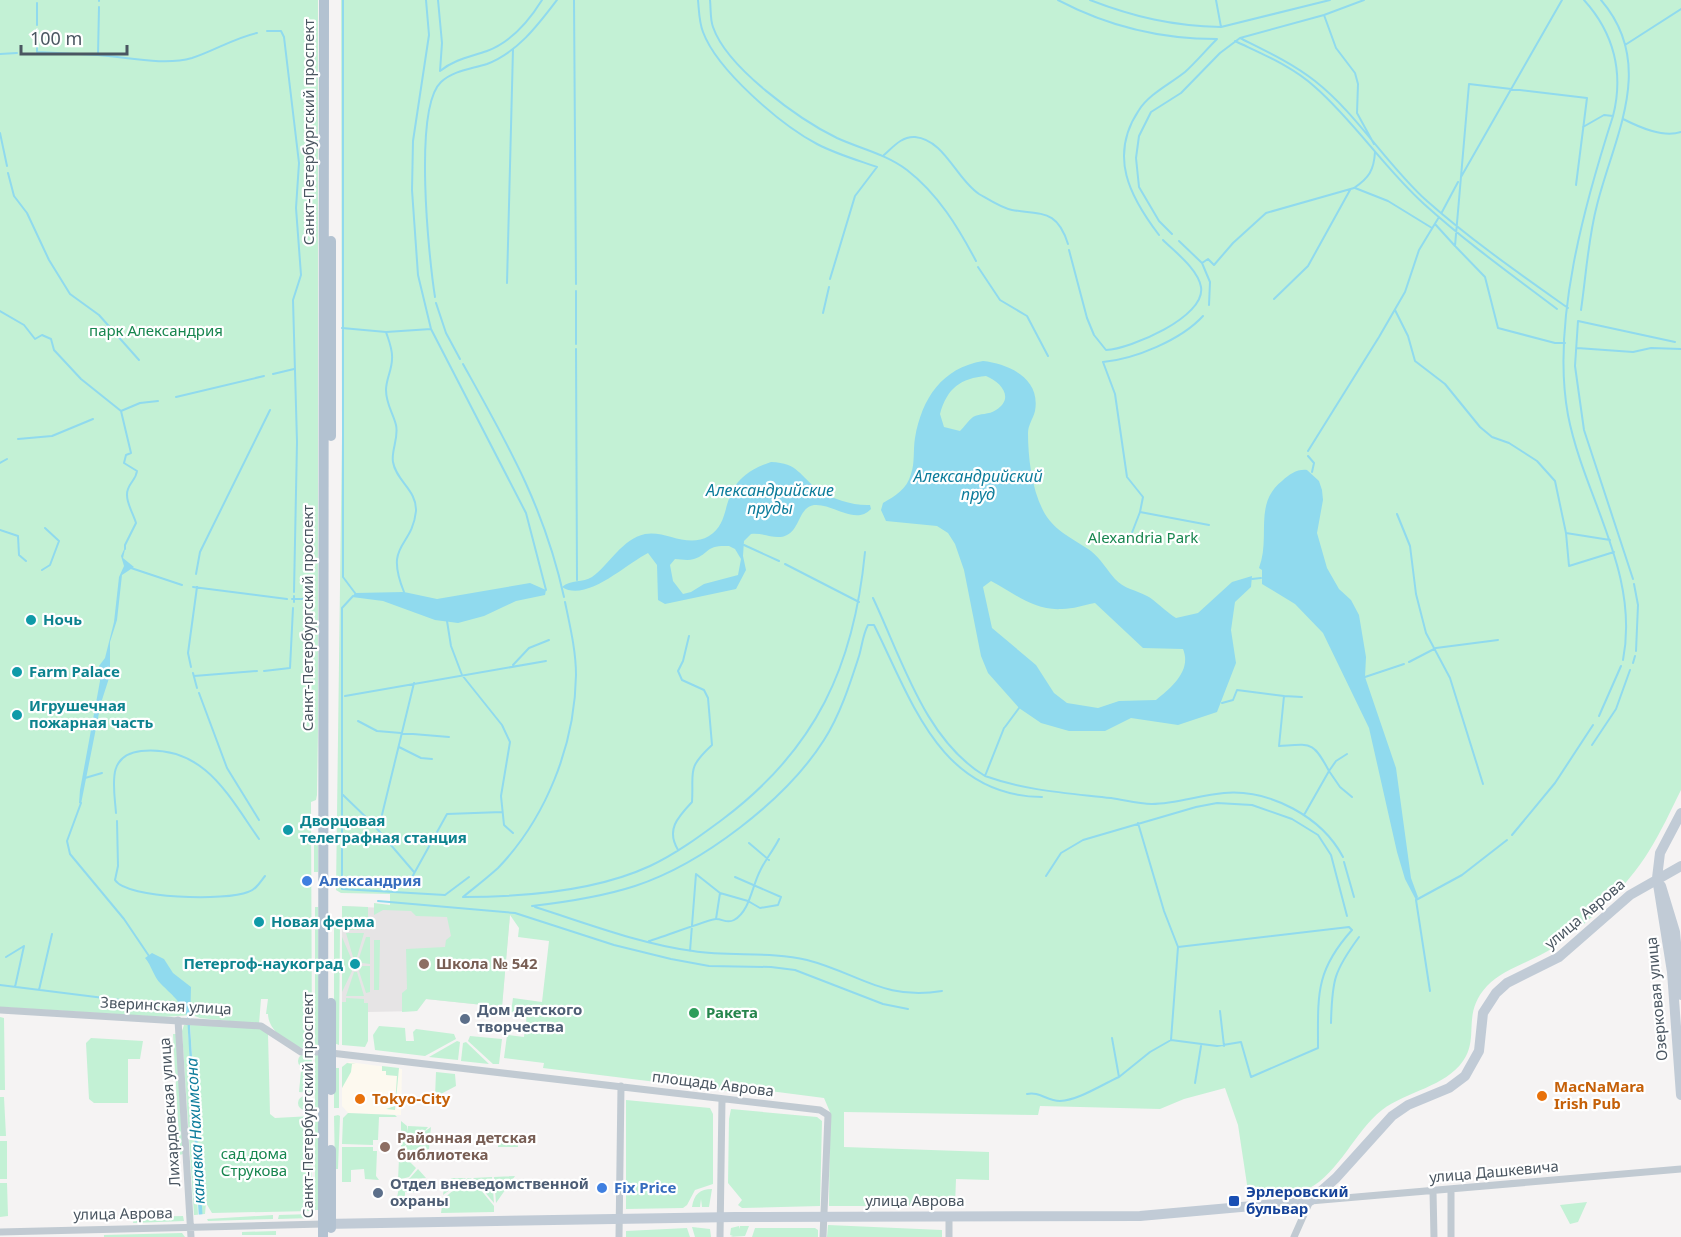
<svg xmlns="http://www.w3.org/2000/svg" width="1681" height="1237" font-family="'Noto Sans',sans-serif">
<rect width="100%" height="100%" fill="#f5f3f3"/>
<path fill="#fdf9ef" d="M349 1062 402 1069 401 1115 348 1113 342 1106V1067Z"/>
<path fill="#e6e4e5" d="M342 906 510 914 502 1007 426 999 417 1011 368 1012 342 1034Z"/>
<path fill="#c3f1d5" d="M0 0H318V730L317 795 316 800 311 802 312 1050C295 1049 268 1033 268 1014H266L268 999H261L259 1024 200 1018 192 1015 164 1017 0 1007Z
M341 0H1681V790C1671 810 1661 832 1649 851 1626 888 1590 922 1554 947 1533 962 1505 967 1487 986 1461 1014 1480 1037 1463 1061 1445 1087 1407 1091 1382 1110 1354 1132 1340 1172 1308 1189 1294 1197 1270 1195 1254 1196L1248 1191 1238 1125 1225 1088 1184 1099 1160 1109 1040 1106 1038 1115 844 1112V1147L989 1152V1180L956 1179 955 1206H829L830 1112 824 1098 746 1088 745 1093 543 1068 544 1063 504 1058 507 1035 524 1037 527 1014 511 1012 513 998 542 1002 549 941 518 937 519 928 510 915 502 1007 426 999 417 1011 402 1012V993L407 989 406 949 445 947 446 940 451 936 447 917 416 916 411 911 383 910 374 915V903L390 905V894L341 893 336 890 342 435Z
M314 835 318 836V872H314Z
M342 906 368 907V927H364V930H346V926H342Z
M315 907H318L319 1049H315Z
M334 925H340L339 1045 334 1043Z
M346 933H364L357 957H353Z
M342 937 351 958 348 963 352 971 342 992Z
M366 937H370V964L362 963 359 958Z
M374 940H380L379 990H374Z
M362 966H370V992L366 993 359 971Z
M354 972H357L364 996H346Z
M346 998 364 999V1003H368V1041L365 1047 342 1045V1002H346Z
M0 1017 4 1018 5 1090H0Z
M184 1025H188L198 1215H194L182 1031Z
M190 1025 259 1027 268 1034 270 1114 275 1118 312 1116V1211L212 1213 206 1203 205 1214 202 1215Z
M379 1026 405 1028 406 1041H414L413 1032 416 1029 454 1034 456 1039 425 1056 375 1050 373 1035Z
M173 1034H176L183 1154 180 1155Z
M470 1036 502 1039 499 1064H493L468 1041Z
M91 1038 143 1041 140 1059H128V1103H94L89 1099 86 1043Z
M457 1041 460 1042 458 1060 429 1057Z
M466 1042 489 1064 461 1061 463 1043Z
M298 1061a7 7 0 1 1 14 0a7 7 0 1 1-14 0Z
M315 1055H319V1109H315Z
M347 1063 356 1064H352L351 1072 342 1088V1067Z
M382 1066 399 1068 395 1110 386 1109 395 1106 397 1076 386 1075V1071H382Z
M334 1068H339V1108H334Z
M301 1071H312L311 1093 299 1092Z
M436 1072 455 1074 456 1086 435 1097Z
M298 1103a7 7 0 1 1 14 0a7 7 0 1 1-14 0Z
M0 1097H4L6 1136H0Z
M626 1100 710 1108 713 1114V1184L695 1190 687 1205 683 1208 626 1209Z
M731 1109 817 1117 822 1121 820 1206 742 1208 738 1205 742 1200 728 1183 729 1119Z
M348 1113 395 1115 397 1117H379L378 1140H373V1145L342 1144 343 1118Z
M338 1115 340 1116 338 1169H335L334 1116Z
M315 1117H319V1210H315Z
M401 1121 407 1126 408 1132V1126L428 1127 424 1132 431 1127 429 1149 426 1150 425 1144 424 1150H404L407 1144 401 1149Z
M498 1137H518V1147H498Z
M0 1141H7V1179H0Z
M342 1147H373V1151H377L376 1176 379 1180 365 1179 364 1169 351 1170V1182H342Z
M403 1155 416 1168 409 1177 398 1180 399 1158Z
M418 1169 426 1178 410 1179V1185L417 1186V1192H405V1201L396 1202 400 1183 410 1178Z
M515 1176 496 1203 494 1177Z
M492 1177 494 1203 473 1178Z
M452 1178H466L443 1195 445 1182Z
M468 1178H471L494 1206V1212L441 1213 443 1199Z
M0 1183H7L8 1216 0 1217Z
M712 1189 709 1207H702L701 1199 700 1207H692C694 1194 700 1189 712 1189Z
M1587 1202 1578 1222 1570 1224 1560 1205Z
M312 1214V1218L278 1219 279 1215Z
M273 1215V1219L208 1221 207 1219Z
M183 1216 184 1221 133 1223 134 1217Z
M828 1225 942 1230V1237H827Z
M739 1226 740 1229V1226H749L745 1236 730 1237 733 1236 730 1235 731 1228Z
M692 1227 710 1229 711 1237H695Z
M687 1228 690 1237H626V1231Z
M755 1228H815L818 1230V1237H752Z
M276 1231V1235H242V1232Z
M182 1233 185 1237H104V1235Z"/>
<path fill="#90daee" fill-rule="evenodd" d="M983 361C1009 364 1041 378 1035 411 1033 419 1028 425 1028 433 1028 458 1032 492 1045 514 1056 532 1074 539 1091 551 1101 559 1107 570 1115 579 1124 589 1136 590 1147 596 1155 600 1166 612 1176 618L1198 613 1232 582 1252 576 1251 587 1235 602 1231 630 1236 663 1217 712 1178 725 1131 718 1105 731H1069L1041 723 1019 708 988 673 981 656 964 570 955 544 948 533 937 526 886 521 881 510 883 503C895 496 907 489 911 474 915 463 913 450 915 438 922 398 942 368 983 361ZM986 376C1001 382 1015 398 996 410 989 415 980 413 973 417 968 421 964 427 960 431L944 427 940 414C947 388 961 378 986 376ZM991 581C1014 593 1034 611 1062 609 1073 609 1084 605 1095 603L1143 648 1183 649C1192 671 1171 688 1156 700L1119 701 1098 708 1067 703 1054 693 1036 665 992 628 983 587Z
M771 462C799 463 799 476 819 490 832 499 854 506 870 505L871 509C855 526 833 503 814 505 799 507 800 529 787 535 776 541 763 532 751 534L744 541 743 556 746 570 736 589 665 604 658 600 657 565 648 553C626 564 586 603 562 587 571 579 583 583 592 577 610 564 622 539 645 534 666 530 687 549 709 536 737 519 713 481 771 462ZM729 546 735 549 741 559 738 575 704 584 691 592 683 594 673 581 670 565 675 559C681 559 687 561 694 559 711 553 704 545 729 546Z
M1307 470 1319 481 1322 490 1323 500 1317 533 1327 568 1339 589 1351 600 1359 615 1366 657 1365 677 1396 768 1411 878 1418 897 1416 900 1405 879 1397 852 1369 728 1323 633 1295 604 1262 584V570L1259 568C1271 537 1253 504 1282 481 1290 474 1297 469 1307 470Z
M126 545 123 558 134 567 122 575 117 620 110 642V675L101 703 81 804 79 803 80 790 100 681 99 666 105 658 114 622 119 577 124 566 121 556Z
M530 583 546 590 545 595 516 601 484 616 458 623 435 620 383 601 352 597 355 593 404 592 437 599Z
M152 953 164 959 173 973 191 987 190 1026 204 1237H200L187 1015C178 999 173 996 161 984 153 976 152 966 145 958Z"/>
<path fill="#f5f3f3" d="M205 1214 207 1237H197L195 1215Z"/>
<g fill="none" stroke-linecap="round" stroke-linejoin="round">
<path stroke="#90daee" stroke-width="2" d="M99 0V1
M343 0V577L355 593
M426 0 429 35 413 141 412 190 418 275 431 329 526 513 546 590
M438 0 442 43 440 71C455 59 470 57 487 51 511 42 529 21 542 0
M574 0 576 284
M698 0C699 10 699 22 703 32 717 70 781 125 817 144 836 154 857 160 877 167L855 196 830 279
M710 0C711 9 710 19 713 27 727 68 800 120 837 138 861 149 886 154 907 170 938 194 958 227 976 261
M1058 0C1109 27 1160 39 1217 39 1206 50 1196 62 1185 72 1170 84 1149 94 1139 110 1108 156 1130 197 1159 235
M1090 0C1134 17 1173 26 1221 27L1216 0
M1324 15 1364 0
M37 25V3
M1221 27 1330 0
M37 31V52L98 55 99 7
M267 31H281L284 37 299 163 296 208 301 275 293 300 297 442 294 592
M1240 38C1266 51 1292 63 1315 81 1358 115 1386 164 1427 201 1471 240 1520 274 1568 308
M1235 41C1262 54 1292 66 1315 87 1355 122 1384 168 1424 204 1466 242 1512 275 1557 309
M1625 45 1681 9
M0 54 17 53
M98 55C127 57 164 66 192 58 214 51 234 38 257 33
M1613 116C1585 203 1551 323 1568 415 1584 498 1640 572 1623 660
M1623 119C1639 127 1663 138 1681 132
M1583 127 1604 115 1613 116C1624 73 1614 33 1584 0
M0 133 7 166
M884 155C893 147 902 136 915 137 945 140 956 179 979 194 988 199 1001 208 1012 210 1042 215 1057 209 1068 244
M8 173 14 196 27 213 49 260 70 294 99 315 139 360
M1461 177 1562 0
M1355 188 1388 201 1432 228
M1442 212 1458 182
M1435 224 1455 246 1469 84 1587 98 1576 185
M1172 234 1159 221 1139 187 1136 158 1139 136 1151 112 1181 93 1220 53 1240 38 1324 15 1336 48 1355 73 1358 84 1357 113 1374 144
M1179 241 1202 263 1208 259 1214 265 1233 243 1266 213 1354 188C1369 178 1374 170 1375 152
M1456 247 1485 277 1498 328 1555 343H1565
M1069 250 1087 318 1094 335 1106 350C1130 349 1206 317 1201 287 1198 269 1175 252 1163 240
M1202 263 1210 282 1209 305
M978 267 1000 300 1027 316 1048 356
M507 283 513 49
M576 291V344
M435 297C429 259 413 108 441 82 454 70 472 69 487 64 518 52 538 25 557 0
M1274 299 1308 266 1350 190
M436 303 446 333 460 359
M1395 310 1408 336 1415 361 1445 384 1480 427 1492 437 1509 443 1537 461 1555 481 1566 533 1569 566 1614 552
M1581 310C1586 276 1588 239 1597 205 1614 136 1657 65 1601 0
M0 311 24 325 35 339 42 335 51 339 54 350 81 379 121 411 131 453 126 455 124 463 137 471C136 479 131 481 128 489 124 499 133 513 136 523L125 545V549
M823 313 829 287
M342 328 386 332C389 341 393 350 392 359 392 370 386 379 386 390 386 404 393 413 396 425 399 438 391 450 393 462 396 481 417 490 416 511 412 549 384 542 404 592
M386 332 431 329
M1577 348 1633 352 1651 348 1681 349
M576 349 577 580
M463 364C507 443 544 506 564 597
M273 374 294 369
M176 397 264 376
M121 411 140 403 158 401
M18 439 52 436 93 419
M1308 451 1379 337 1405 292 1419 250 1439 217
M1308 456 1314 463 1312 472
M0 463 7 459
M1140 512 1209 525
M1397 514 1410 546 1416 594 1426 633 1450 678 1483 784
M0 530 18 536 19 555 26 561
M1566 533 1610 540
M1128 543 1140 512 1143 497 1127 477 1115 394 1103 362C1135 359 1181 340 1203 316
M744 545 779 561
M785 564 859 602
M131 568 182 585
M42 570 50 565 59 541 45 528
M196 574 200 552 270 410
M1252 579 1261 578
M1633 579 1584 430 1575 366 1578 321 1675 342
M1634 584 1638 605 1636 651
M193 587 287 599
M353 596 342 608V889L445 895 469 877
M873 598C902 659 925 740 985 776L1004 728
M292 599H306
M294 602V596
M447 621 451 646 462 675 502 725 510 742 501 796 504 825 513 833
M1409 662 1436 648 1498 640
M1633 663 1635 656
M513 665 529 648 549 640
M191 667 188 653 197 587
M264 671 290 668 293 608
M193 673 197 688
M194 676 257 671
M1365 677 1404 664
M199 693 227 768 259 820
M345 696 546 661
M1284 696 1302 697
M1222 703 1233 700 1237 690 1284 696 1279 746C1312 744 1313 741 1329 771L1304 815
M1599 716 1621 666
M358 721 377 731 449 737
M1005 727 1019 708
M1592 745 1616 709 1630 670
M399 747 421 758 432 759
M1347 754 1336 761 1329 771 1340 787 1352 797
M985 776C1027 791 1067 793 1111 798 1125 800 1138 804 1152 804 1176 804 1200 795 1224 793 1270 789 1322 817 1343 857
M85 778 102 773
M342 794 372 823 381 819 414 683
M81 803 67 841 70 854 124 919 149 956
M116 813C114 786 106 755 141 751 204 745 228 795 259 839
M117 821 118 866 115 880C127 899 227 901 248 892 256 890 260 882 265 876
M372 823 414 872
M1138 823 1164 911 1178 947 1171 1040
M1512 835 1555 783 1593 725
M749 843 769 860
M678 850C666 830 677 818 692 802 694 771 686 769 712 745L708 698 704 690 682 680 678 671 683 661 689 636
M1344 862 1354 897
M1046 876 1061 853 1083 840 1196 807 1217 803 1252 805 1292 819 1318 835 1331 855 1347 916
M411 879 447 814 502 812
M463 897C521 897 596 891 650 866 676 854 700 836 723 819 816 749 854 666 865 552
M463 897C474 888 487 878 498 868 546 818 575 745 576 675 576 651 570 626 565 602
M378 901 515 913 614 945 671 959 709 966 771 967 795 970 883 1004 908 1009
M532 906C567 902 601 897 635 886 702 864 786 800 824 740 840 715 850 684 859 656 862 646 863 634 868 625H874C912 701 940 796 1042 797
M535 907C586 923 640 944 693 951 731 957 770 951 807 960 858 973 884 1001 942 991
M716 919 720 893
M649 941C660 938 710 919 716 919 723 919 727 924 734 920 750 911 752 886 760 871 765 860 773 851 779 839
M690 951 696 874 720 893 748 901 760 908 778 905 781 897 735 877
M6 957 24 946
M0 985 184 1008
M15 987 24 946
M39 990 52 934
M1430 991 1416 900 1462 875 1507 840
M1220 1011 1224 1046
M1331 1023C1332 980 1334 971 1359 937
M1112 1038 1119 1077 1150 1052 1171 1040 1217 1046 1241 1042 1251 1077 1318 1048C1318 995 1315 971 1352 930L1349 927 1178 947
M1195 1083 1201 1046
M1027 1094C1039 1091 1047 1101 1060 1101 1079 1100 1101 1085 1119 1077"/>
<path stroke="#c1cad2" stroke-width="7" d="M0 1010 261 1026 301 1052H323
M178 1020 191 1237
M331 1053 820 1110 828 1115 823 1237
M1433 1191 1434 1237
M0 1232 323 1224
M619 1237 621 1086
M720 1237 722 1099
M949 1237V1216
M1294 1237 1310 1201 1681 1169
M1451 1237V1189"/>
<path stroke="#c1cbd6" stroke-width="10" d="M1681 813 1660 853 1657 878 1672 972 1681 1095
M1661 886 1675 932 1681 995
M323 1224 735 1217 1140 1216 1310 1201 1336 1178 1392 1116 1408 1105 1449 1088 1465 1076 1479 1051 1483 1013 1496 993 1507 983 1559 957 1630 895 1681 866"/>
<path stroke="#b3c2d1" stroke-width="10" d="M331 436V241
M331 1003V1090
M331 1228V1150
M323 1237 324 0"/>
</g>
<g fill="#0f9aa8" stroke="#fff" stroke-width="2">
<circle cx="31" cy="620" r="6"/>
<circle cx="17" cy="672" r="6"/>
<circle cx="17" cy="715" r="6"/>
<circle cx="288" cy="830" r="6"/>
<circle cx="259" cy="922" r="6"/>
<circle cx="355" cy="964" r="6"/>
</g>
<g fill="#3f7fe0" stroke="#fff" stroke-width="2">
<circle cx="307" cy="881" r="6"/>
<circle cx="602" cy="1188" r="6"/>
</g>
<g fill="#8d6e63" stroke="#fff" stroke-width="2">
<circle cx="424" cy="964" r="6"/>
<circle cx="385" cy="1147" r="6"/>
</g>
<circle fill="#2e9e5b" stroke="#fff" stroke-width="2" cx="694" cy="1013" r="6"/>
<g fill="#5c6f8a" stroke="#fff" stroke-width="2">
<circle cx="465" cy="1019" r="6"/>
<circle cx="378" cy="1193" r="6"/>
</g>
<g fill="#e8710a" stroke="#fff" stroke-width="2">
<circle cx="1542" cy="1096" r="6"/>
<circle cx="360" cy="1099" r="6"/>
</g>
<rect fill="#1a4fb4" stroke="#fff" stroke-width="2" x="1228" y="1195" width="12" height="12" rx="3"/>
<g text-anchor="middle" stroke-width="4.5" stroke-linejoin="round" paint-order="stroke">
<g font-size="15" fill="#4a5661" stroke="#fff">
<text transform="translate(309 132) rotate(-90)" y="5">Санкт-Петербургский проспект</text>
<text transform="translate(308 618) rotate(-90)" y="5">Санкт-Петербургский проспект</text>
<text transform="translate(1585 914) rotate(-40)" y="5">улица Аврова</text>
<text transform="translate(1657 999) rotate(-95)" y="5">Озерковая улица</text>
<text transform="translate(166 1006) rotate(3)" y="5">Зверинская улица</text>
<text transform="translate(713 1084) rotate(7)" y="5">площадь Аврова</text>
<text transform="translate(308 1105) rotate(-90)" y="5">Санкт-Петербургский проспект</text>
<text transform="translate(170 1112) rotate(-94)" y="5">Лихардовская улица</text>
<text transform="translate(1494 1172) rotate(-5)" y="5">улица Дашкевича</text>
<text x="915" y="1206">улица Аврова</text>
<text transform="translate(123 1214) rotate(-1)" y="5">улица Аврова</text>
</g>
<g font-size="15" fill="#17864f" stroke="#fff">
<text x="156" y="336">парк Александрия</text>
<text x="1143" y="543">Alexandria Park</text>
<text x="254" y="1159">сад дома<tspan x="254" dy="17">Струкова</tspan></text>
</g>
<g font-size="15" font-weight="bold" fill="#0d838f" stroke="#fff" text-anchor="start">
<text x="43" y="625">Ночь</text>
<text x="29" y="677">Farm Palace</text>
<text x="29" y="711">Игрушечная<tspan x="29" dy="17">пожарная часть</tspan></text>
<text x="300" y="826">Дворцовая<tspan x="300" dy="17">телеграфная станция</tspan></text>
<text x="271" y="927">Новая ферма</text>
<text x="343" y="969" text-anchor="end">Петергоф-наукоград</text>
</g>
<g font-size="15" font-weight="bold" fill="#366cbe" stroke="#fff" text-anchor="start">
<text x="319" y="886">Александрия</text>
<text x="614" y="1193">Fix Price</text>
</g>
<g font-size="15" font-weight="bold" fill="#785e54" stroke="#fff" text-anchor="start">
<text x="436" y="969">Школа № 542</text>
<text x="397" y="1143">Районная детская<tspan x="397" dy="17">библиотека</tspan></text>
</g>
<g font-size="15" font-weight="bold" fill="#4e5e75" stroke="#fff" text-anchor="start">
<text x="477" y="1015">Дом детского<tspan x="477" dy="17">творчества</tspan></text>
<text x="390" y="1189">Отдел вневедомственной<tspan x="390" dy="17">охраны</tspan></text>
</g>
<g font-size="15" font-weight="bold" fill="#27864d" stroke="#fff" text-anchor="start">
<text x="706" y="1018">Ракета</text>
</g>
<g font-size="15" font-weight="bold" fill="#c56008" stroke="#fff" text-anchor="start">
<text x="1554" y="1092">MacNaMara<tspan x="1554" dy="17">Irish Pub</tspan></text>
<text x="372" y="1104">Tokyo-City</text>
</g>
<g font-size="15" font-weight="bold" fill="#164399" stroke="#fff" text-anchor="start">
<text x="1246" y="1197">Эрлеровский<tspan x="1246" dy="17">бульвар</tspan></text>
</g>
<g font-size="16" font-style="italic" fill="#0c7c9b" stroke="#fff">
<text x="978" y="482">Александрийский<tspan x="978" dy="18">пруд</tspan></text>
<text x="770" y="496">Александрийские<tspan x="770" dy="18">пруды</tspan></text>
<text transform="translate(195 1131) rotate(-93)" y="6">канавка Нахимсона</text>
</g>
</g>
<path d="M21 45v9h106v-9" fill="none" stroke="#4a5661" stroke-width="3"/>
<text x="30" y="45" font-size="18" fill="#4a5661" stroke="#ffffff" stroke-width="4.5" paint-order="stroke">100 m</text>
</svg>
